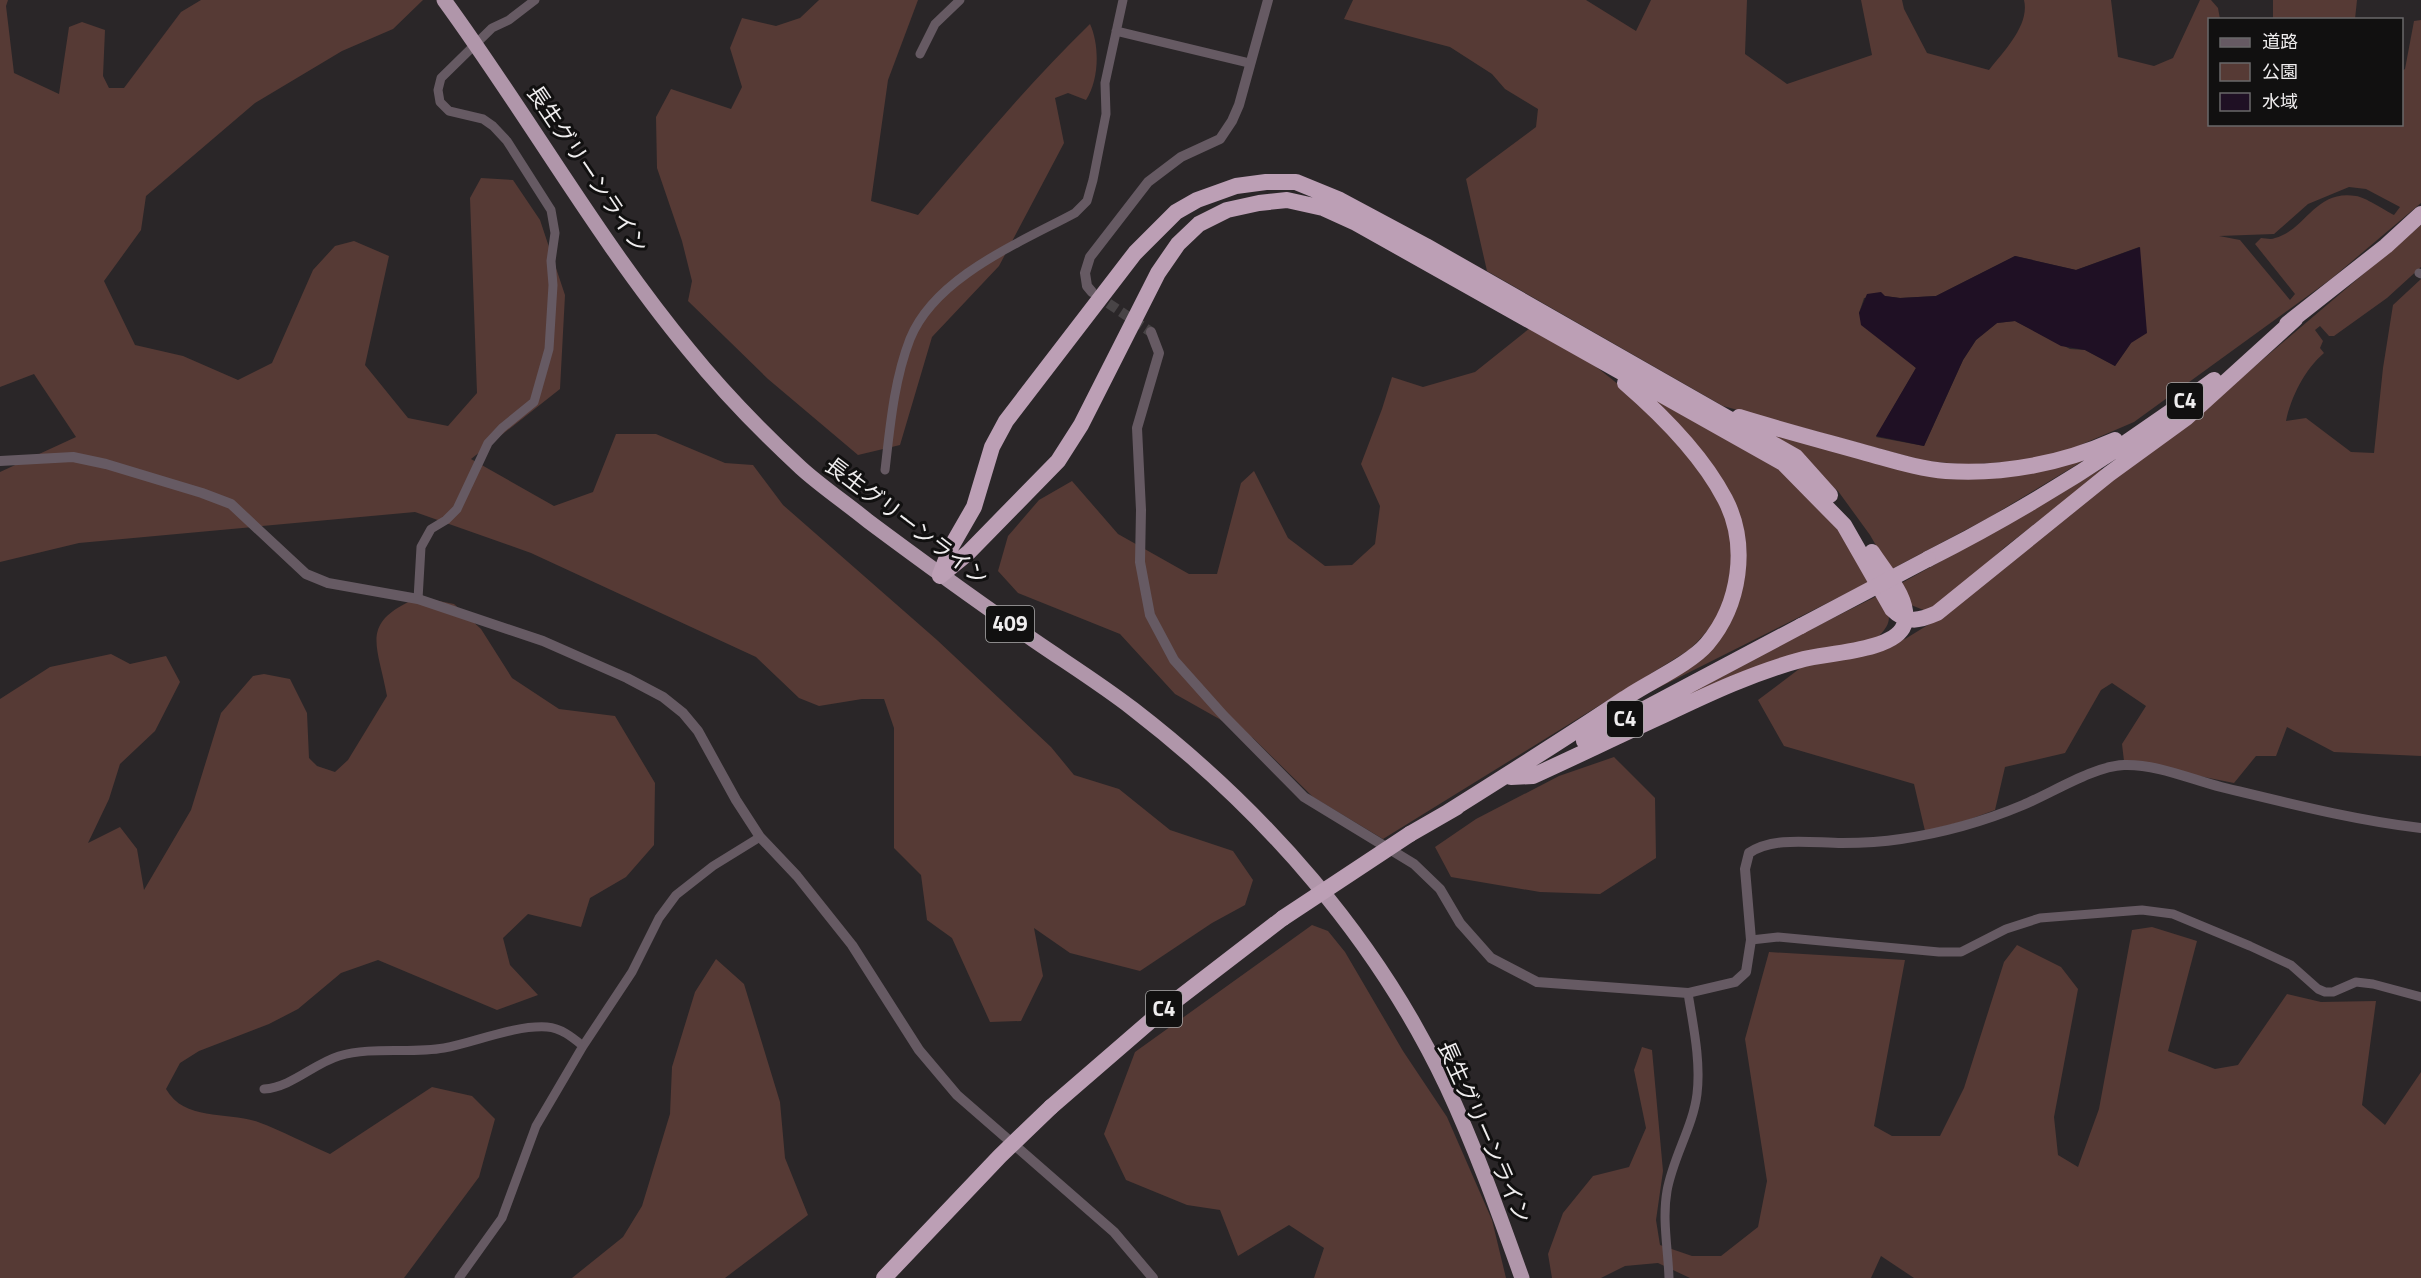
<svg xmlns="http://www.w3.org/2000/svg" width="2421" height="1278" font-family="'Titillium Web','Noto Sans JP',sans-serif">
<rect width="100%" height="100%" fill="#2a2628"/>
<path fill="#563a35" fill-rule="evenodd" d="M0 0H8L6 6 14 73 59 94 69 27 82 22 105 30 103 76 109 88H124L181 12 201 0H423L393 29 342 51 255 103 146 196 141 230 104 281 135 345 183 356 238 380 272 363 313 270 335 246 354 241 389 256 365 365 408 418 448 426 477 393 470 198 481 178 513 180 540 220 565 295 560 389 471 459 554 506 593 492 616 434H656L725 463 753 465 783 505 937 640 1051 747 1074 775 1119 789 1170 830 1233 851 1253 880 1245 905 1212 923 1140 971 1070 953 1034 928 1043 976 1021 1021 990 1022 952 938 927 920 921 875 894 848V728L884 699H862L819 706 799 698 756 657 531 553 415 512 79 543 0 562V472L76 437 34 374 0 387Z
M819 0H918L888 80 871 201 918 215C974 150 1028 84 1090 24 1100 46 1099 80 1086 100L1068 93 1055 98 1064 143 999 266 932 337 900 445 858 455 768 379 688 301 692 281 682 241 657 168 656 117 671 89 731 109 742 87 730 48 742 18 776 26 800 18Z
M1353 0H1586L1636 31 1651 0H1747L1745 54 1787 84 1872 55 1861 0H1902L1904 9 1927 53 1989 70C2004 51 2030 25 2024 0H2111L2118 57 2154 66 2173 58 2200 0H2211L2218 8 2220 19 2210 20V124H2402V71L2405 69 2414 21 2421 20V203L2331 279 2134 422 2071 449 2028 461 1983 466 1925 461 1723 406 1487 271 1466 179 1536 127 1538 109 1505 89 1492 74 1450 47 1344 19ZM2349 187 2366 189 2400 207 2394 215C2384 210 2365 197 2356 196 2315 189 2306 230 2275 238 2271 240 2265 238 2261 238L2255 244 2295 294 2290 300 2240 240 2219 236 2274 234 2308 204ZM2139 247 2131 343 2115 366 2085 350 2070 349 2015 321 1997 323 1976 340 1963 360 1924 446 1876 437 1916 368 1859 313 1864 298 1884 296 1900 298 1936 296 2015 256 2076 270Z
M2273 0H2357L2355 19H2273Z
M2421 225V267L2387 298 2334 336H2329L2320 326 2315 330 2323 341 2320 348 2324 353C2305 369 2291 397 2286 421L2306 418 2351 452 2374 453 2383 368 2393 305 2421 279V756L2334 752 2287 727 2276 756H2256L2234 783 2124 761 2122 744 2146 706 2112 683 2101 690 2065 753 2005 767 1995 810 1965 821 1925 831 1914 784 1784 746 1758 700 1803 666 1872 652 1905 639 1936 620 2228 389Z
M1530 328C1547 337 1565 346 1582 357 1634 392 1707 462 1728 523 1735 541 1732 581 1727 600 1722 616 1701 639 1689 650L1383 839 1313 797 1253 738 1175 694 1120 634 1018 593 998 571 1008 536 1039 500 1072 481 1118 534 1189 574H1217L1241 483 1254 471 1288 538 1325 566 1352 565 1375 544 1380 506 1361 464 1382 409 1392 377 1423 387 1475 372Z
M1644 392 1773 464 1838 527 1871 581 1650 692 1717 639 1742 534Z
M1765 431 1905 469 2091 456 1990 517 1890 570 1870 535 1838 491Z
M2101 469 2103 471 2005 547 1948 598 1926 611 1911 605 1898 585 2021 517Z
M1879 595C1890 613 1895 621 1877 638L1603 734Z
M419 597 454 604 481 629 512 678 559 709 615 716 655 783 654 845 626 877 590 898 581 927 528 914 503 938 510 965 538 995 497 1010 378 960 341 973 298 1009 269 1024 199 1051 180 1063 166 1089C185 1122 227 1111 258 1122 283 1131 306 1144 330 1154L432 1087 472 1096 495 1119 479 1177 404 1278H0V699L50 667 111 654 130 664 166 656 180 682 155 731 120 764 109 799 88 843 120 827 137 849 144 890 191 810 221 713 253 676 264 674 290 679 307 713 309 758 317 766 335 772 348 760 387 696C377 642 359 623 419 597Z
M1614 757 1655 798 1656 858 1600 894 1540 892 1451 877 1435 847 1476 819 1559 776Z
M1312 925 1328 931 1345 952 1403 1051 1447 1117 1492 1220 1506 1278H1314L1324 1248 1289 1225 1238 1256 1220 1210 1187 1205 1126 1180 1104 1134 1135 1052Z
M2152 927 2197 941 2168 1051 2215 1069 2238 1065 2287 994 2321 1002 2376 1001 2362 1105 2385 1125 2421 1072V1278H1914L1881 1256 1871 1278H1690L1658 1263 1625 1266 1601 1278H1552L1548 1254 1563 1213 1593 1176 1629 1167 1646 1128 1634 1070 1642 1047 1652 1050 1663 1171 1656 1220 1660 1245 1692 1256H1721L1758 1227 1767 1181 1745 1039 1769 952 1905 960 1874 1126 1892 1136H1940L1964 1088 2004 962 2017 945 2061 967 2078 989 2054 1117 2058 1155 2078 1167 2099 1109 2132 930Z
M716 959 744 984 780 1102 785 1158 808 1215 725 1278H572L623 1237 642 1206 670 1114 672 1067 695 992Z"/>
<path fill="#1f1024" d="M2140 247 2147 333 2131 343 2115 366 2085 350 2061 346 2015 321 1997 323 1976 340 1963 360 1924 446 1876 436 1916 368 1861 325 1859 313 1867 294 1881 292 1885 296 1900 298 1936 296 2015 256 2076 270Z"/>
<g fill="none" stroke-linecap="round" stroke-linejoin="round">
<path stroke="#484446" stroke-width="10" stroke-dasharray="10 5" stroke-linecap="butt" d="M1096 295 1151 332"/>
<path stroke="#665a63" stroke-width="9" d="M1116 31 1249 63
M920 54 935 24 960 0
M2419 273 2421 274
M885 470C890 427 894 380 910 339 935 277 1019 243 1075 213L1087 201 1093 180 1106 114 1105 83 1123 0
M418 599 421 547 431 529 446 520 457 509 488 443 502 428 534 402 549 349 553 285 551 261 555 233 551 210 507 141 493 126 483 119 449 111 440 102 438 90 441 78 492 28 509 20 535 0
M1751 940 1778 937 1939 952H1961L2006 929 2040 918 2142 910 2173 914 2250 946 2291 965 2318 989 2325 992H2333L2356 982 2373 984 2421 997
M264 1089C292 1087 313 1064 339 1056 372 1046 410 1054 444 1048 476 1042 514 1025 547 1027 561 1028 572 1037 583 1046
M459 1278 502 1218 536 1126 583 1046 632 972 659 918 676 895 713 866 760 837
M1669 1278C1668 1249 1662 1219 1667 1191 1673 1157 1693 1127 1697 1094 1701 1061 1693 1025 1688 993"/>
<path stroke="#665a63" stroke-width="10" d="M1092 292 1087 286 1085 273 1090 257 1148 182 1181 157 1220 139 1232 121 1239 105 1268 0
M1151 332 1159 353 1137 428 1141 510 1140 562 1150 615 1174 660 1224 716 1304 797 1414 864 1440 889 1460 923 1491 958 1537 982 1688 993 1735 982 1746 972 1751 940 1745 869 1749 853C1774 836 1813 843 1842 843 1861 843 1882 842 1901 839 1942 833 1985 821 2023 805 2052 793 2094 766 2124 765 2157 764 2190 779 2221 787 2288 803 2353 820 2421 828
M0 461 73 457 106 464 202 493 231 504 306 574 328 583 418 599 543 641 627 678 663 697 683 713 698 731 736 800 760 837 797 876 852 945 919 1050 957 1095 1114 1232 1153 1278"/>
<path stroke="#b096aa" stroke-width="15" d="M444 0C528 115 598 240 689 350 723 392 761 431 801 468 822 487 846 503 868 521 923 562 978 602 1035 641 1067 663 1102 685 1133 709 1264 810 1376 937 1447 1087 1476 1149 1499 1214 1522 1278"/>
<path stroke="#bc9fb5" stroke-width="16" d="M2287 324 2386 246 2421 214
M1739 417C1781 430 1823 441 1866 453 1892 460 1919 469 1946 471 2004 475 2063 463 2115 440
M1928 559C2029 508 2125 447 2214 380
M940 575 951 547 974 507 992 447 1006 421 1135 253 1176 212 1197 200 1236 186 1266 182H1296L1340 200 1426 246 1796 457 1830 495
M940 576 968 553 1058 461 1081 425 1158 273 1178 244 1199 224 1227 210 1259 203 1287 200 1323 208 1356 223 1783 463 1844 525 1892 609C1907 624 1919 621 1937 613L2109 474 2186 418 2295 319
M1584 741 1801 626
M1511 777 1533 776C1577 756 1620 735 1664 715 1710 693 1755 672 1804 659 1827 653 1895 651 1904 625 1912 601 1884 571 1872 552
M1448 812C1507 775 1566 738 1624 699 1647 683 1690 664 1707 644 1740 605 1749 545 1725 499 1702 455 1662 415 1625 383
M1410 834 1457 807
M1051 1107 1162 1011 1283 918"/>
<path stroke="#bc9fb5" stroke-width="16" d="M1801 626 1928 559
M1283 918 1410 834
M884 1278 1000 1156 1051 1107"/>
</g>
<g text-anchor="middle" stroke-width="6" stroke-linejoin="round" paint-order="stroke">
<g fill="#111010" stroke="#acabab" stroke-width="1.5">
<rect x="2167" y="383" width="36" height="36" rx="4.5"/>
<rect x="986" y="606" width="48" height="36" rx="4.5"/>
<rect x="1607" y="701" width="36" height="36" rx="4.5"/>
<rect x="1146" y="991" width="36" height="36" rx="4.5"/>
</g>
<g font-size="21" font-weight="bold" fill="#efedee">
<text x="2185" y="408">C4</text>
<text x="1010" y="631">409</text>
<text x="1625" y="726">C4</text>
<text x="1164" y="1016">C4</text>
</g>
<g font-size="22" fill="#efedee" stroke="#111010">
<text transform="translate(588 169) rotate(56)" y="8">長生グリーンライン</text>
<text transform="translate(907 521) rotate(37)" y="8">長生グリーンライン</text>
<text transform="translate(1485 1132) rotate(66)" y="8">長生グリーンライン</text>
</g>
</g>
<rect x="2208" y="18" width="195" height="108" fill="#111010" stroke="#6a6869" stroke-width="1.5"/>
<rect x="2220" y="38" width="30" height="9" fill="#665a63" stroke="#6a6869" stroke-width="1.5"/>
<text x="2262" y="48" font-size="18" fill="#efedee">道路</text>
<rect x="2220" y="63" width="30" height="18" fill="#563a35" stroke="#6a6869" stroke-width="1.5"/>
<text x="2262" y="78" font-size="18" fill="#efedee">公園</text>
<rect x="2220" y="93" width="30" height="18" fill="#1f1024" stroke="#6a6869" stroke-width="1.5"/>
<text x="2262" y="108" font-size="18" fill="#efedee">水域</text>
</svg>
